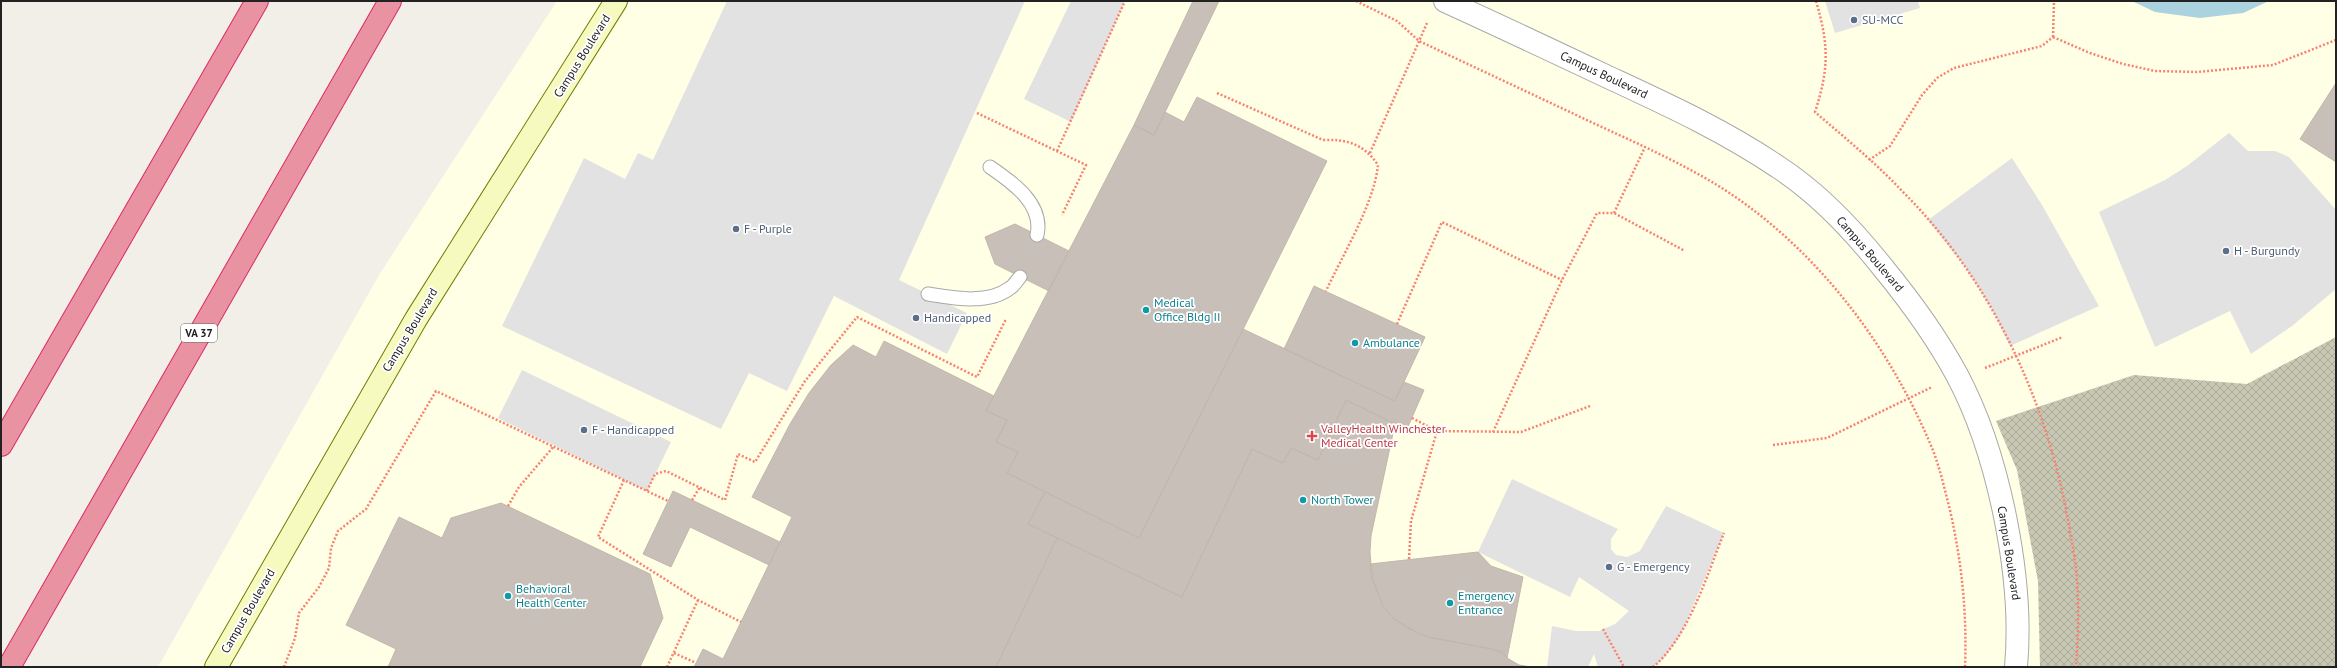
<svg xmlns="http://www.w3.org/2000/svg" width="2337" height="668" font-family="'PT Sans',sans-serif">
<defs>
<pattern id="construction-cross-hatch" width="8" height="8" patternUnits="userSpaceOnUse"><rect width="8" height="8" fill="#c7c7b4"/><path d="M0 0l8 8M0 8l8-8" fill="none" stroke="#abab9a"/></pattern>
</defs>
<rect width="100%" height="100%" fill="#f2efe9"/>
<path fill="#ffffe5" d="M557 1H2336V667H158L379 275Z"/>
<path fill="url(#construction-cross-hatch)" d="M2336 337V667H2040L2038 581 2017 470 1996 421 2134 375 2247 384Z"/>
<path fill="#e2e2e2" d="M727 1H1025L899 280 967 313 947 354 834 296 787 391 749 373 721 429 502 326 584 158 625 179 638 153 653 160Z
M1071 1H1125L1071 122 1024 99Z
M1825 1H1918L1920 8 1835 33Z
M2229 133 2248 151H2275L2289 157 2336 210V289L2292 326 2251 354 2230 311 2155 347 2099 212 2165 180 2187 166Z
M2012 158 2042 205 2099 306 2010 346 1992 309 1966 268 1928 220Z
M522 370 671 442 647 491 498 418Z
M1512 479 1618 529 1611 539V549L1616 555 1627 557 1640 551 1666 506 1724 533 1681 634 1664 658 1653 667H1598L1594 654 1588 667H1547L1552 626 1576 631H1599L1615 624 1629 611 1579 577 1570 597 1478 552Z"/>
<path fill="#aad3df" d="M2132 1H2269L2243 13 2200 18 2155 12Z"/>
<path fill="#c7bfb8" stroke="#c4b6ab" d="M1193 1H1219L1154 135 1134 125Z
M2336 83V162L2300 139Z
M1197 97 1327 161 1139 538 1007 473 1018 452 996 442 1007 420 986 411 1134 125 1154 135 1165 112 1184 122Z
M1015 224 1069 251 1049 291 995 264 985 237Z
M1314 286 1425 337 1395 401 1284 349Z
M1243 329 1395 401 1404 382 1424 390 1407 429 1346 400 1318 460 1291 448 1283 463 1252 449 1182 597 1028 524 1045 492 1139 538Z
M884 341 994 396 986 411 1007 420 996 442 1018 452 1007 473 1045 492 1028 524 1057 538 996 667H694L703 649 723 659 792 517 752 497 790 424 809 393 831 365 853 345 876 357Z
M1346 400 1395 424 1371 536 1370 552 1372 578 1383 606 1393 618 1416 632 1428 637 1492 649 1502 652 1507 658 1519 665 1531 667H996L1057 538 1182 597 1252 449 1283 463 1291 448 1318 460Z
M673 491 780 542 769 565 690 527 671 567 643 554Z
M501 503 650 574 663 618 640 667H388L396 649 346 625 399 517 442 538 451 518Z
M1478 552 1491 566 1523 577 1507 658 1502 652 1492 649 1428 637 1409 629 1393 618 1383 606 1372 578 1370 564Z"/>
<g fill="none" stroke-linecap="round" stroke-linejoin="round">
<g stroke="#a9a9a9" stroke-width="15">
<path id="lane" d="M990 167C1012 182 1044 204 1037 235
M928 294C953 298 988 305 1010 288 1014 286 1017 280 1020 277"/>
</g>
<g stroke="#a9a9a9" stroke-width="24">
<path id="street" d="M1445 1C1500 26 1555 52 1610 78 1668 105 1725 131 1778 167 1820 194 1854 231 1884 269 1911 302 1937 338 1957 375 1999 454 2024 579 2016 667"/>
</g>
<g stroke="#707d05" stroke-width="24">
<path id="secondary" d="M216 667 416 319 616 1"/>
</g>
<g stroke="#dc2a67" stroke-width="24">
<path id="highway" d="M1 445 257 1
M9 667 390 1"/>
</g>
<path stroke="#fa8072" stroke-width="2.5" stroke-dasharray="2 2" stroke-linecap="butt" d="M1356 1 1397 21 1419 41C1476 68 1534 95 1591 122 1632 141 1673 159 1712 182 1809 240 1885 338 1929 441 1939 463 1944 487 1950 510 1962 564 1967 612 1965 667
M1816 1C1829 45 1829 69 1815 112 1845 138 1876 163 1903 192 1992 281 2048 403 2069 526 2072 544 2076 562 2077 580 2079 609 2078 638 2076 667
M2053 37 2090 53 2123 64 2155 71 2197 72 2273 65 2336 40
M2053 37 2054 1
M1217 93 1323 140C1347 139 1364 144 1378 165 1374 204 1343 254 1326 291
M977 113 1086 165 1062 215
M1057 151 1125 1
M1370 153 1427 23
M1869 160 1890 146 1922 95 1937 78 1954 68 2042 46 2053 37
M1614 213 1645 147
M1397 324 1442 222 1562 280
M1985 368 2063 337
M1412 418 1437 431 1521 432 1590 406
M1493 432 1562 280 1597 213H1614L1685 251
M1773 445 1827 438 1932 387
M624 480 598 537 698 600 741 622
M647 491 655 474 666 471 725 500 738 454 755 462 805 381 857 317 977 377 1006 319
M692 500 700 487
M508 506 519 487 554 446
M1409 559 1411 521 1437 431
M1603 629 1624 667
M674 653 694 662
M284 667 295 638 299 613 319 587 329 568 331 548 338 531 366 509 436 391 668 501
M667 667 698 600
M1653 667C1688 638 1707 575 1724 533"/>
<use href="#lane" stroke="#fff" stroke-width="13"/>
<use href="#street" stroke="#fff" stroke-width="22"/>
<use href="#secondary" stroke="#f7fabf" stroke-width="22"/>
<use href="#highway" stroke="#e892a2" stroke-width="22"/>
</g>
<g fill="#5c6f8a" stroke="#fff" stroke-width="1.5">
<circle cx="1854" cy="20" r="4"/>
<circle cx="736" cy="229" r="4"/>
<circle cx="2226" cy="251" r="4"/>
<circle cx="916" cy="318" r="4"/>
<circle cx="584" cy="430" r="4"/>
<circle cx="1609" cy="567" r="4"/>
</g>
<g fill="#0f9aa8" stroke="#fff" stroke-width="1.5">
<circle cx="1146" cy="310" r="4"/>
<circle cx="1355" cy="343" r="4"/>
<circle cx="1303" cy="500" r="4"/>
<circle cx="508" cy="596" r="4"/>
<circle cx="1450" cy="603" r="4"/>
</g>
<path fill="#e0444e" stroke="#fff" stroke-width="1.5" d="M1310 430h4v4h4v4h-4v4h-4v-4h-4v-4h4z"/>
<g text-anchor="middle" stroke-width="3.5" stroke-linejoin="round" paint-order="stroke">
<rect fill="#fff" stroke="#646464" stroke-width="1" x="181" y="324" width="36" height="18" rx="3"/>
<g font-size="11" font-weight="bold" fill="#222">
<text x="199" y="337">VA 37</text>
</g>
<g font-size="12" fill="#4e5e75" stroke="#fff" text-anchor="start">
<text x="1862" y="24">SU-MCC</text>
<text x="744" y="233">F - Purple</text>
<text x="2234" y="255">H - Burgundy</text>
<text x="924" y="322">Handicapped</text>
<text x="592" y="434">F - Handicapped</text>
<text x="1617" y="571">G - Emergency</text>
</g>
<g font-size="12" fill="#222" stroke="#fff">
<text transform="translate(582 56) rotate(-58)" y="4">Campus Boulevard</text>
<text transform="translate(1604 75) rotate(25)" y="4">Campus Boulevard</text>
<text transform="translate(1870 254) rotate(49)" y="4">Campus Boulevard</text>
<text transform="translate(410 330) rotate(-59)" y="4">Campus Boulevard</text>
<text transform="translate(2009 553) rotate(81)" y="4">Campus Boulevard</text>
<text transform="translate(248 611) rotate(-60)" y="4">Campus Boulevard</text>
</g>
<g font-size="12" fill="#0d838f" stroke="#fff" text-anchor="start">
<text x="1154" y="307">Medical<tspan x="1154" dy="14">Office Bldg II</tspan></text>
<text x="1363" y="347">Ambulance</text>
<text x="1311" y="504">North Tower</text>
<text x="516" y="593">Behavioral<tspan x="516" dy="14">Health Center</tspan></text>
<text x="1458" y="600">Emergency<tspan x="1458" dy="14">Entrance</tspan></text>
</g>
<g font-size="12" fill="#be3a42" stroke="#fff" text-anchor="start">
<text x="1321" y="433">ValleyHealth Winchester<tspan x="1321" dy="14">Medical Center</tspan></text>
</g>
</g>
<rect width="2337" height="668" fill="none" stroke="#222222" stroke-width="4"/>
</svg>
